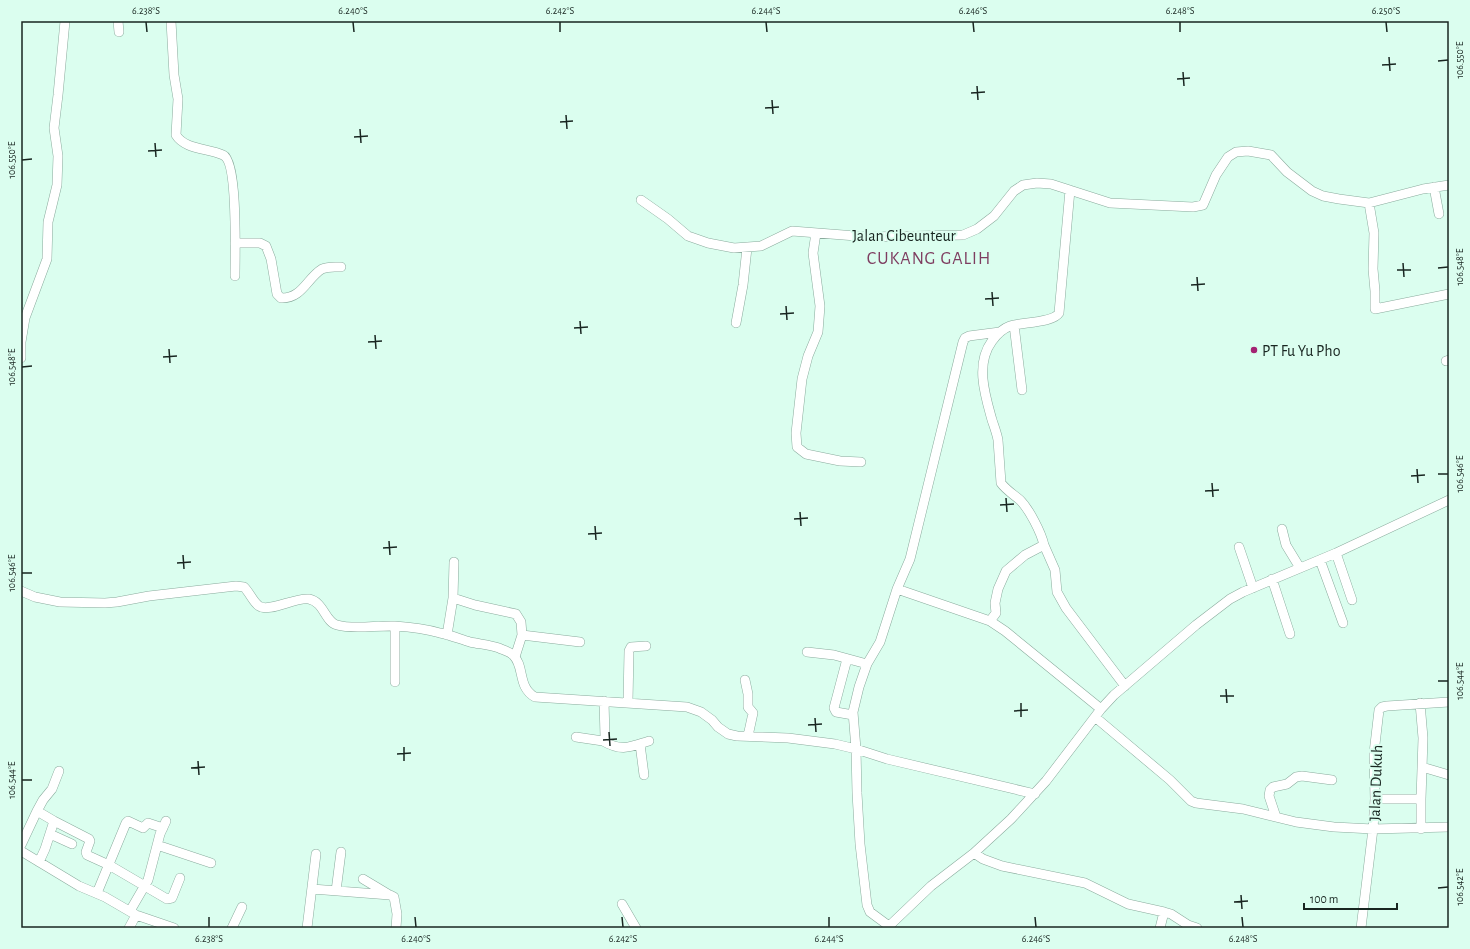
<svg xmlns="http://www.w3.org/2000/svg" width="1470" height="949" font-family="'Alegreya Sans',sans-serif">
<rect width="100%" height="100%" fill="#dbfeef"/>
<g fill="none" stroke-linecap="round" stroke-linejoin="round">
<g stroke="#8aab9d" stroke-width="10">
<path id="minor" d="M118 21 119 32
M171 21 174 75 178 99 176 135C185 150 209 148 223 155 238 161 235 257 235 276
M1434 187 1439 214
M641 200 668 219 688 236 708 243 734 248 761 246 792 231 869 237 963 235 977 229 994 216 1014 191 1023 185 1037 183 1051 184 1110 203 1193 207 1203 205 1216 175 1228 157 1236 152 1248 151 1271 155 1287 172 1312 191 1323 196 1339 199 1369 203 1423 189 1449 185
M1369 203 1374 233 1373 269 1375 291V309L1449 294
M816 233 813 253 820 306 818 332 808 356 802 379 796 433 797 447 806 454 840 461 861 462
M235 243H260L266 246 271 259 277 294 281 298C302 299 307 278 322 269 328 266 335 267 341 267
M736 323 743 285 747 248
M1014 325 1022 390
M21 358V342L25 318 47 259 48 222 57 185 58 156 54 128 58 95 65 21
M1446 361 1449 360
M1282 529 1286 545 1300 568
M1044 545C1041 532 1029 509 1020 500 1013 494 1006 490 1001 483 1000 469 999 454 998 440 997 434 994 426 992 420 985 395 975 364 992 341 997 334 1002 329 1010 326 1022 322 1053 323 1059 313L1070 190
M1239 547 1253 588
M1336 553 1352 600
M1320 560 1343 623
M1272 579 1290 634
M897 589 910 559 963 342 965 338 969 336 1000 332
M21 591 35 597 60 602 105 603 117 602 149 596 236 586 244 587C250 593 253 602 259 606 269 613 295 597 309 599 324 602 325 622 337 625 354 630 377 625 395 626 410 627 426 629 440 633 450 635 460 639 470 642 479 644 490 645 499 648 503 650 510 652 513 655 525 666 517 687 535 697L687 707 701 712 712 720 718 727 728 734 737 736 788 738 835 744 856 749 887 759 1035 794
M453 598 475 605 516 614 521 622 522 635
M990 621 1005 631 1101 709
M395 626V682
M447 635 453 598 454 562
M807 652 834 655 867 664 859 687 853 712 856 749 857 793 860 844 867 905 870 912 889 926
M515 657 522 635 580 642
M847 659 834 708 836 712 853 715
M867 664 880 642 897 589 990 621 996 613 995 603 998 589 1006 571 1025 555 1044 545 1055 570 1057 592 1066 608 1125 686
M745 680 748 694V707L753 713 748 736
M628 702 629 651 631 647 646 646
M1095 717 1170 780 1191 801 1196 803 1243 809 1296 822 1334 827 1373 829 1449 827
M576 737 603 741 605 737 604 701
M603 741C622 752 630 747 649 741
M640 744 644 775
M1422 767 1449 775
M59 771 52 789 43 800 37 811 54 821 89 839 90 841 86 852 87 855 109 865 167 899 172 898 180 878
M1375 799H1421L1423 738 1420 703
M1421 799V829
M1276 817 1269 796 1270 790 1273 787 1287 784 1296 777 1302 776 1332 780
M50 834 72 844
M21 845 37 811
M157 845 211 863
M21 851 79 886 105 897 136 915 174 928
M974 853 983 859 1002 866 1085 883 1128 904 1164 912 1171 914 1188 925 1197 928
M39 862 45 849 54 821
M363 879 388 894
M312 889 390 895 394 897 397 914 396 928
M336 891 341 852
M97 893 126 823 128 821 143 828 148 823 163 828
M622 904 636 928
M130 911 148 880 160 834 166 821
M129 928 136 915
M232 928 242 907
M307 928 316 854
M887 928 931 886 974 853 1011 819 1046 781 1101 709 1114 695 1196 625 1230 599 1243 592 1336 553 1449 500
M1160 928 1164 912
M1361 928 1373 829 1375 799 1374 753 1379 710 1382 707 1387 706 1449 702"/>
</g>
<use href="#minor" stroke="#fff" stroke-width="9"/>
</g>
<path fill="none" stroke="#192621" stroke-width="1.5" d="M146 22 147 32M353 22 354 32M560 22V32M766 22 767 32M973 22 974 32M1180 22V32M1386 22 1387 32M1389 57 1390 71M1438 61 1448 60M1382 65 1396 64M1183 72 1184 86M1177 79 1190 78M977 86 978 100M971 93 985 92M772 100 773 114M765 108 779 107M566 115 567 129M560 122 573 121M360 129 361 143M354 137 368 136M155 143 156 157M148 151 162 150M22 160 32 159M1403 263 1404 277M1438 268 1448 267M1397 270H1411M1197 277 1198 291M1191 285 1205 284M992 292 993 306M985 299 999 298M786 306 787 320M780 314 794 313M580 321 581 334M574 328 588 327M375 335 376 349M368 342 382 341M169 349 170 363M163 357 177 356M22 367 32 366M1417 469 1418 483M1438 474H1448M1411 476 1425 475M1212 483 1213 497M1205 491 1219 490M1006 498 1007 512M1000 505 1014 504M800 512 801 526M794 519 808 518M595 526 596 540M588 534 602 533M389 541 390 555M383 548 397 547M183 555 184 569M177 563 191 562M22 573H32M1438 681H1448M1226 689 1227 703M1220 696H1234M1021 703V717M1014 711 1028 710M815 718 816 732M808 725 822 724M609 732 610 746M603 740 617 739M404 747V761M397 754 411 753M198 761 199 775M191 768 205 767M22 780H32M1438 888 1448 887M1241 895 1242 909M1234 902 1248 901M209 917V927M415 917 416 927M622 917 623 927M829 917V927M1035 917 1036 927M1242 917 1243 927"/>
<circle fill="#a32272" stroke="#dbfeef" stroke-width="1.5" cx="1254" cy="350" r="4"/>
<g text-anchor="middle" stroke-width="4" stroke-linejoin="round" paint-order="stroke">
<g font-size="16" fill="#192621" stroke="#dbfeef">
<text x="904" y="241">Jalan Cibeunteur</text>
<text transform="translate(1375 783) rotate(-88)" y="6">Jalan Dukuh</text>
</g>
<g font-size="16" fill="#192621" stroke="#dbfeef" text-anchor="start">
<text x="1262" y="356">PT Fu Yu Pho</text>
</g>
<g font-size="18" letter-spacing="1" fill="#7e3d60" stroke="#dbfeef">
<text x="929" y="264">CUKANG GALIH</text>
</g>
</g>
<rect width="1470" height="949" fill="none" stroke="#dbfeef" stroke-width="44"/>
<path d="M1304 903v6h93v-6" fill="none" stroke="#192621" stroke-width="2"/>
<text x="1310" y="903" font-size="12" fill="#192621" stroke="#dbfeef" stroke-width="3" paint-order="stroke">100 m</text>
<rect x="22" y="22" width="1426" height="905" fill="none" stroke="#192621" stroke-width="1.5"/>
<g font-size="10" text-anchor="middle" fill="#192621">
<text x="146" y="14">6.238°S</text>
<text x="353" y="14">6.240°S</text>
<text x="560" y="14">6.242°S</text>
<text x="766" y="14">6.244°S</text>
<text x="973" y="14">6.246°S</text>
<text x="1180" y="14">6.248°S</text>
<text x="1386" y="14">6.250°S</text>
<text transform="translate(1459 60) rotate(-90)" y="4">106.550°E</text>
<text transform="translate(11 160) rotate(-90)" y="4">106.550°E</text>
<text transform="translate(1459 267) rotate(-90)" y="4">106.548°E</text>
<text transform="translate(11 367) rotate(-90)" y="4">106.548°E</text>
<text transform="translate(1459 474) rotate(-90)" y="4">106.546°E</text>
<text transform="translate(11 573) rotate(-90)" y="4">106.546°E</text>
<text transform="translate(1459 681) rotate(-90)" y="4">106.544°E</text>
<text transform="translate(11 780) rotate(-90)" y="4">106.544°E</text>
<text transform="translate(1459 887) rotate(-90)" y="4">106.542°E</text>
<text x="209" y="942">6.238°S</text>
<text x="416" y="942">6.240°S</text>
<text x="623" y="942">6.242°S</text>
<text x="829" y="942">6.244°S</text>
<text x="1036" y="942">6.246°S</text>
<text x="1243" y="942">6.248°S</text>
</g>
</svg>
